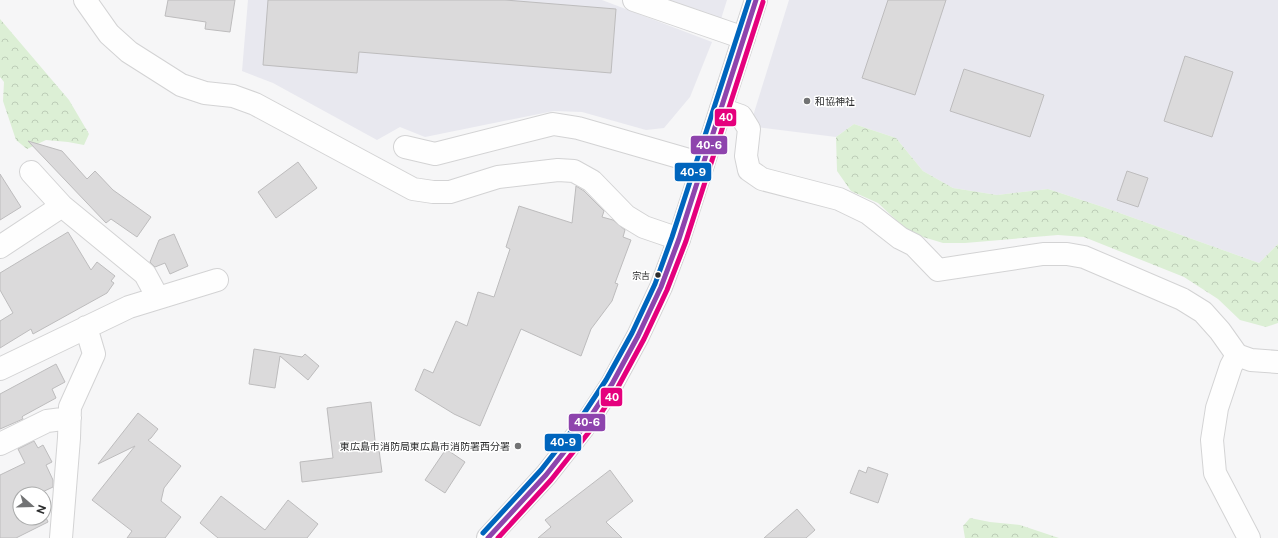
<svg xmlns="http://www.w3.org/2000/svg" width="1278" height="538" font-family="'Public Sans','Noto Sans JP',sans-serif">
<defs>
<pattern id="forest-crowns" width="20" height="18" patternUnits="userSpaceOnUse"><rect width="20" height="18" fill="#dcefd5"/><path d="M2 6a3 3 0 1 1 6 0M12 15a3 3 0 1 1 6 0" fill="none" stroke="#bdcdb7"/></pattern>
</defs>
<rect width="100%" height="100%" fill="#f6f6f7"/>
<path fill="#e8e8ef" d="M248 0H602L712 42 690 97 664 128 646 130 582 112 554 111 425 137 400 127 377 140 273 83 242 71Z
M666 0H727L721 19Z
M789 0H1278V244L1259 263 1103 207 1048 189 997 195 953 188 923 171 896 138 854 124 836 137 757 127 753 116Z"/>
<path fill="url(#forest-crowns)" d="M0 19 69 100 89 134 84 145 68 142 46 140 27 149 16 140 3 101 4 82 0 77Z
M854 124 896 138 923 171 953 188 997 195 1048 189 1103 207 1259 263 1278 244V323L1266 327 1240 320 1218 299 1184 277 1084 237 1058 235 965 243H943L910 233 878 203 851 191 837 171 836 137Z
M970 518 990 522 1020 525 1059 538H965L963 526Z"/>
<path fill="#dbdadb" stroke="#bdbcbd" d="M168 0H235L230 32 205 29 206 22 165 16Z
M268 0H505L616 9 611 73 359 52 357 73 263 65Z
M888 0H946L915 95 862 78Z
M1185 56 1233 72 1212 137 1164 121Z
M964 69 1044 95 1030 137 950 111Z
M28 141 62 151 87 179 95 171 113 190 151 217 137 237 111 219 106 223Z
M298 162 317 188 276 218 258 192Z
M1127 171 1148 178 1138 207 1117 200Z
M0 174 21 207 0 220Z
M576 186 584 191 604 211 602 217 613 220 625 230 623 237 631 240 615 283 618 284 612 301 591 329 581 356 521 329 480 426 454 414 415 390 424 369 433 373 456 321 467 326 478 292 494 297 510 249 506 247 519 206 572 223Z
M68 232 91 270 97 262 115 276 111 281 114 283 107 293 33 334 31 329 0 348V321L13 313 0 290V273Z
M174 234 188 266 170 274 165 263 155 267 150 262 159 240Z
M254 349 302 357 305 354 319 366 308 380 280 356 275 388 249 384Z
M56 364 65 382 52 389 56 398 23 416 22 417 23 419 0 429V394Z
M371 402 376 450H379L382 472 302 482 300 462 333 458 327 408Z
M138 413 158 429 151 438 148 440 181 466 164 488 161 501 181 517 165 538H127L132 531 92 500 135 446 98 464Z
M34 441 38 448 43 445 52 462 46 465 53 480V487L38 494H20V518H44V513L48 522 16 538H0V475L25 463 18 449Z
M446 449 465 462 445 493 425 480Z
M868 467 888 474 878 503 850 493 859 470 866 473Z
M610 470 633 501 606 522 622 538H538L551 527 545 520Z
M221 496 265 530 288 500 318 524 307 538H218L200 523Z
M797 509 815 530 806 538H764Z"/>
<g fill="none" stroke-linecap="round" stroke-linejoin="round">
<g stroke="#d3d3d4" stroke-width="24">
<path id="minor" d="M85 0 109 34 129 52 181 85 205 93 233 96 255 104 413 189 433 192H450L498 177 558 170 574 171 592 181 626 216 644 227 679 239
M634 0 744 38
M721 109 741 116 749 129 746 156 749 170 762 179 839 199 868 213 900 238 914 245 938 270 1043 254H1067L1084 257 1182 299 1203 312 1220 331 1237 355 1251 360 1278 362
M405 147 435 154 553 124 578 128 703 164
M31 172 62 206 145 274 158 298
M0 247 62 206
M1237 355 1231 366 1217 408 1212 440 1215 473 1249 538
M0 369 129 307 217 280
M0 444 47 421 70 418
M61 538 69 438 70 407 94 354 86 327"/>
</g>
<g stroke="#d3d3d4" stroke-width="24">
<path id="highway" d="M488 538 546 475 583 428 612 384 638 336 661 287 679 239 756 0"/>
</g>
<use href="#minor" stroke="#fefefe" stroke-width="22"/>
<use href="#highway" stroke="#fefefe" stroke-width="22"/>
<g stroke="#fff" stroke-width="8">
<path id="bus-1" d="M488 538 546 475 583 428 612 384 638 336 661 287 679 239 756 0"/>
</g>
<g stroke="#fff" stroke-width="8">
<path id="bus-2" d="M498 538 551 480 589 432 618 387 644 339 667 290 686 241 763 2"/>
</g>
<g stroke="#fff" stroke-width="8">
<path id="bus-3" d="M483 533 541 470 577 424 606 380 632 333 655 284 672 237 749 0"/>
</g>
<use href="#bus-1" stroke="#8e44ad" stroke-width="5"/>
<use href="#bus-2" stroke="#e5007d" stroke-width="5"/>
<use href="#bus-3" stroke="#0065bd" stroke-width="5"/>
</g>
<g fill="#727374" stroke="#fff" stroke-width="1.5">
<circle cx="807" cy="101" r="4"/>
<circle cx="518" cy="446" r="4"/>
</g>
<circle fill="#2b2c2d" stroke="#fff" stroke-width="1.5" cx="658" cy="275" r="3.5"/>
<g text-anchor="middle" stroke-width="3" stroke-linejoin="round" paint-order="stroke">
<g font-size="9" fill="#2b2c2d" stroke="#fff" text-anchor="end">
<text x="650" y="279">宗吉</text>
</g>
<g font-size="10" fill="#2b2c2d" stroke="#fff" text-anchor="start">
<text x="815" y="105">和協神社</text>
<text x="510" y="450" text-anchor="end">東広島市消防局東広島市消防署西分署</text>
</g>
</g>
<g stroke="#fff" stroke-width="1.5">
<rect x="714" y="108" width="23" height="19" rx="4" fill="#e5007d"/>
<rect x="690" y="135" width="38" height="20" rx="4" fill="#8e44ad"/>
<rect x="674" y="162" width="38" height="20" rx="4" fill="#0065bd"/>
<rect x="600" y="387" width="23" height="20" rx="4" fill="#e5007d"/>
<rect x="568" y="413" width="38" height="19" rx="4" fill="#8e44ad"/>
<rect x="544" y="433" width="38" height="19" rx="4" fill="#0065bd"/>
</g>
<g font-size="11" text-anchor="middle" font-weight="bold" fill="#fff">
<text x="726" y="121">40</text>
<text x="709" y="149">40-6</text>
<text x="693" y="176">40-9</text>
<text x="612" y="401">40</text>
<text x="587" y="426">40-6</text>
<text x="563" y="446">40-9</text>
</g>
<g transform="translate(32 506) rotate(110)"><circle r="19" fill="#ffffff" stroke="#aaabab"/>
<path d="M0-3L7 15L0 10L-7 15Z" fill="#727374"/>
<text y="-6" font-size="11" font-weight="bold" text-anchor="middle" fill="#2b2c2d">N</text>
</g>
</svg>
